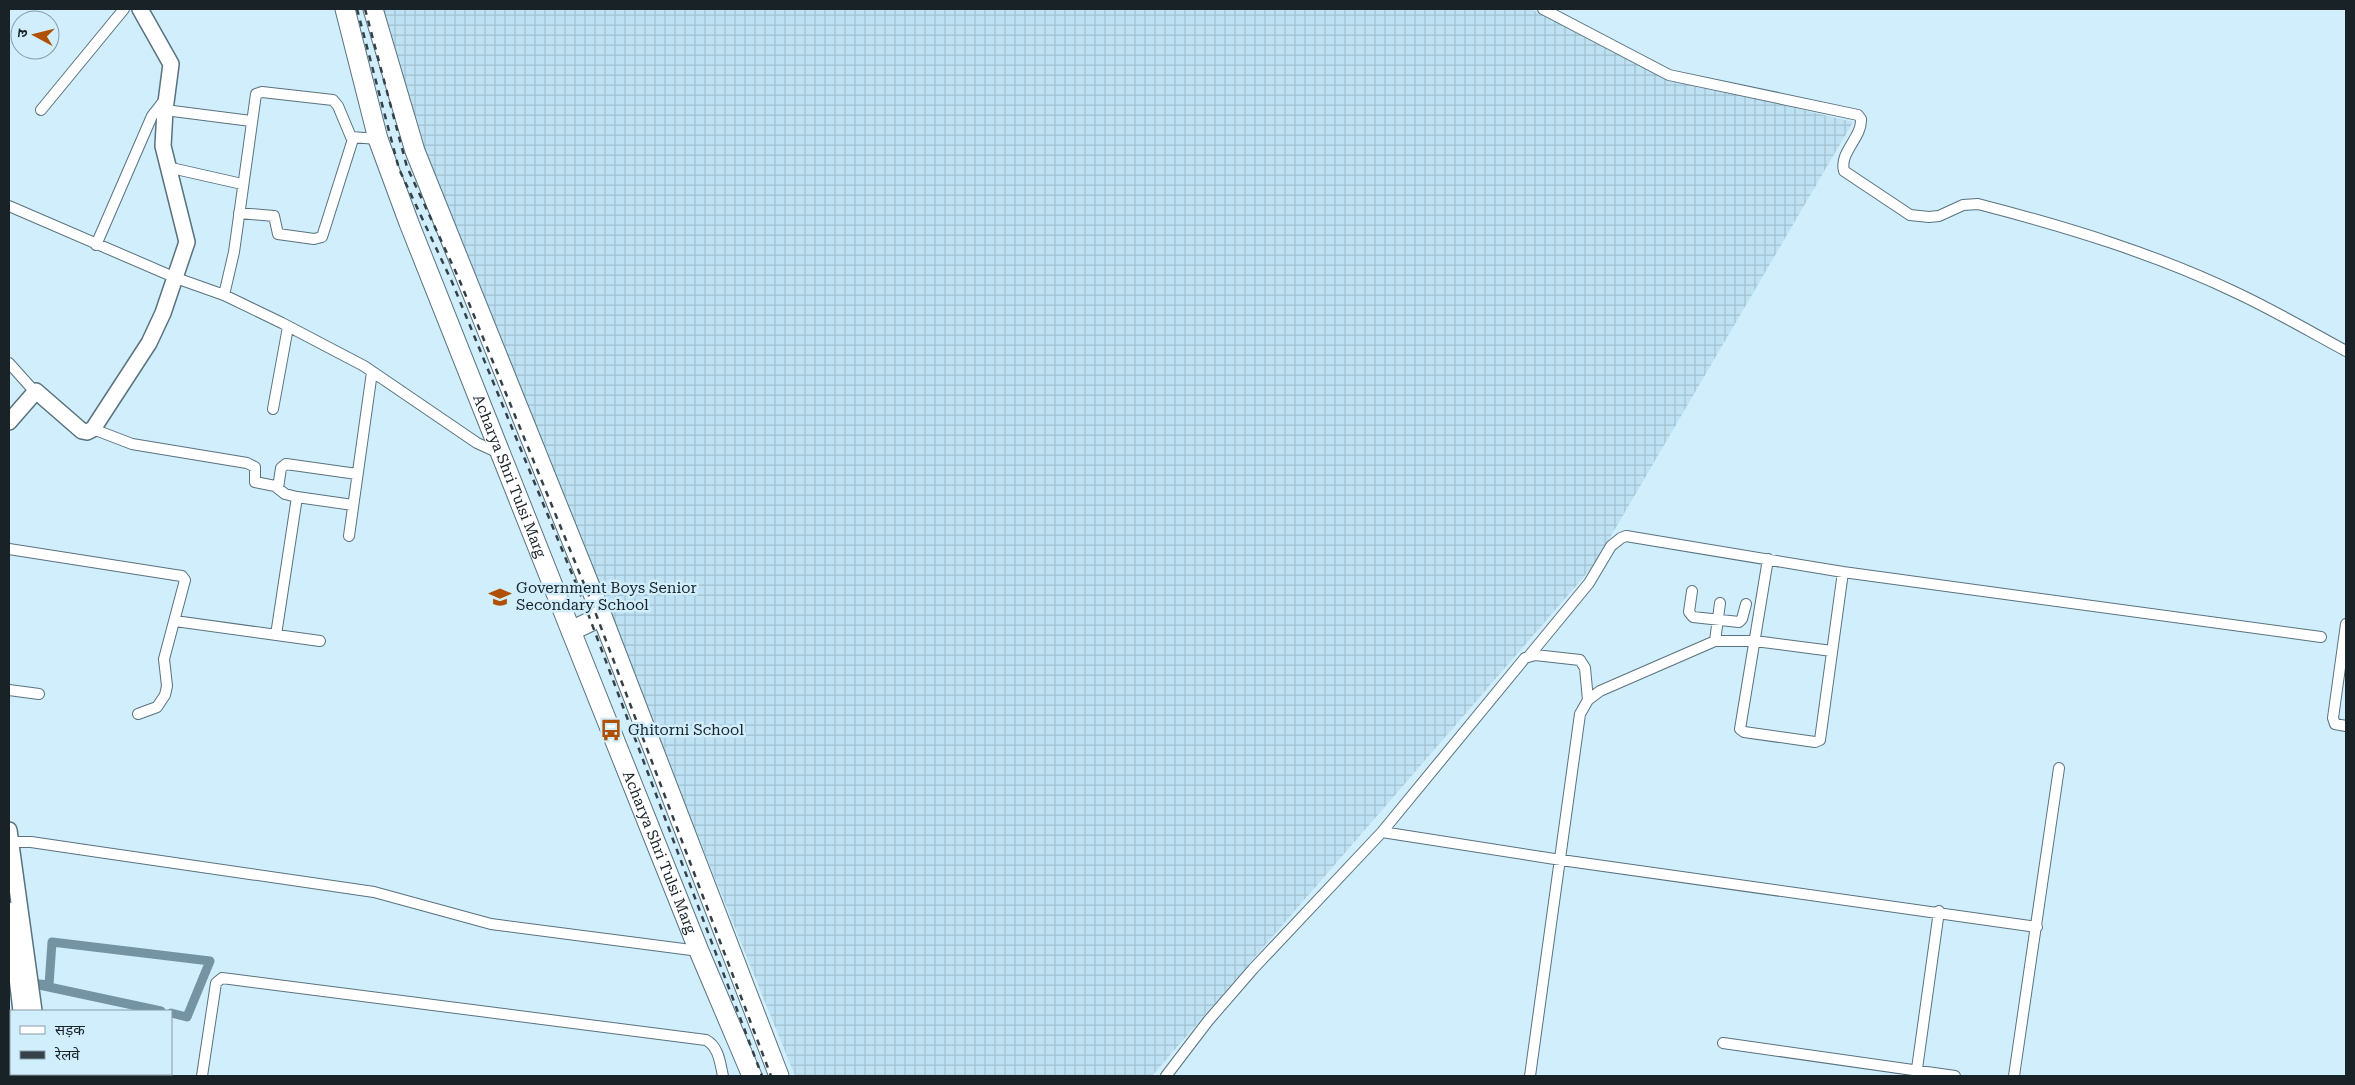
<svg xmlns="http://www.w3.org/2000/svg" width="2355" height="1085" font-family="'Roboto Serif','Noto Sans Devanagari',serif">
<defs>
<pattern id="industrial-grid" width="8" height="8" patternUnits="userSpaceOnUse" patternTransform="scale(1.25)"><rect width="8" height="8" fill="#bee1f3"/><path d="M0 4h8M4 0v8" fill="none" stroke="#a3c1d0"/></pattern>
</defs>
<rect width="100%" height="100%" fill="#d1eefc"/>
<path fill="url(#industrial-grid)" d="M383 9H1531L1669 78 1853 122 1594 565 1152 1076H795L426 164Z"/>
<g fill="none" stroke-linecap="round" stroke-linejoin="round">
<path stroke="#7594a3" stroke-width="9" d="M161 1011 30 983 49 985 52 942 210 961 187 1017 171 1013"/>
<g stroke="#59727e" stroke-width="12">
<path id="street" d="M1543 9 1669 75 1858 115 1861 119C1862 138 1839 152 1844 171L1910 215 1929 217 1939 216 1963 205 1978 204C2067 227 2156 254 2239 294 2275 311 2311 332 2346 351
M41 110 124 9
M165 110 251 121
M167 167 242 184
M9 206 176 278 224 295 282 323 364 366 477 443 501 454
M239 213 274 216 278 234 314 239 322 237 353 139
M96 245 152 116 166 98
M224 295 234 252 256 94 262 92 333 100 338 106 351 137 378 139
M9 363 35 392
M273 409 288 327
M93 429 132 444 247 463 255 467V482L275 486 285 494 297 497 276 635
M278 488 281 468 286 464 357 474
M297 497 353 505
M349 536 372 372
M9 549 175 575 182 576 185 580 164 659 167 686 165 695 157 707 138 714
M1768 559 1740 729 1744 732 1815 742 1820 740 1843 572
M1692 591 1689 612 1693 617 1739 622 1742 619 1746 604
M175 621 320 641
M2346 624 2333 718 2335 724 2346 726
M1715 641 1720 603
M1529 656 1589 583 1611 546 1621 538 1626 536 1843 572 2321 637
M9 690 39 694
M1382 832 1561 860 2037 927
M9 842H31L92 851 374 892 491 924 699 951
M1723 1043 1955 1076
M202 1076 216 983 222 978 706 1040C719 1047 720 1063 723 1076
M1166 1076 1208 1021 1253 969 1382 832 1525 658 1535 655 1580 660 1585 668 1588 700
M1530 1076 1580 714 1588 700 1600 691 1715 641H1755L1832 651
M1916 1076 1939 911
M2014 1076 2059 768"/>
</g>
<g stroke="#59727e" stroke-width="18">
<path id="secondary" d="M9 422 36 391 82 431 87 432 93 429 149 343 163 313 187 242 163 146 165 110 171 64 140 9
M9 830 34 1011
M9 910 21 1011
M31 1074V1076
M43 1074 44 1076"/>
</g>
<g stroke="#59727e" stroke-width="21">
<g id="highway">
<path id="s1" d="M345 9 378 139 409 223 571 631 699 951 752 1076"/>
<path d="M373 9 415 151 602 616 779 1076"/>
<path d="M571 631 602 616"/>
</g>
</g>
<use href="#street" stroke="#fff" stroke-width="10"/>
<use href="#secondary" stroke="#fff" stroke-width="15"/>
<use href="#highway" stroke="#fff" stroke-width="19"/>
<path stroke="#344148" stroke-width="2.5" stroke-dasharray="6 6" stroke-linecap="butt" d="M357 9 399 169 452 282 584 603 762 1076
M365 9 407 167 459 279 591 601 771 1076"/>
</g>
<defs>
<g id="school-bare" transform="scale(1.725)"><path d="M0-5L7-2L0 1L-7-2ZM-4 1L0 2.5L4 1V4Q0 6-4 4Z" fill="#b05005" stroke="#d1eefc" stroke-width="2.5" paint-order="stroke"/></g>
<g id="bus-bare" transform="scale(1.725)"><path d="M-5-6H5V4H4V6H2V4H-2V6H-4V4H-5ZM-3.5-4V0h7V-4ZM-3.5 1.2v1.5H-2V1.2ZM2 1.2v1.5H3.5V1.2Z" fill="#b05005" stroke="#d1eefc" stroke-width="2.5" paint-order="stroke"/></g>
</defs>
<g fill-rule="evenodd">
<use href="#school-bare" x="500" y="597"/>
<use href="#bus-bare" x="611" y="730"/>
</g>
<g text-anchor="middle" stroke-width="5" stroke-linejoin="round" paint-order="stroke">
<g font-size="15" fill="#182227" stroke="#d1eefc">
<text dy="5" stroke="none"><textPath href="#s1" startOffset="496">Acharya Shri Tulsi Marg</textPath></text>
<text dy="5" stroke="none"><textPath href="#s1" startOffset="901">Acharya Shri Tulsi Marg</textPath></text>
</g>
<g font-size="15" fill="#182227" stroke="#d1eefc" text-anchor="start">
<text x="516" y="593">Government Boys Senior<tspan x="516" dy="17">Secondary School</tspan></text>
<text x="628" y="735">Ghitorni School</text>
</g>
</g>
<rect width="2355" height="1085" fill="none" stroke="#182227" stroke-width="20"/>
<rect x="10" y="1010" width="162" height="65" fill="#d1eefc" stroke="#879ca7"/>
<rect x="20" y="1026" width="25" height="8" fill="#ffffff" stroke="#879ca7"/>
<text x="55" y="1035" font-size="15" fill="#182227">सड़क</text>
<rect x="20" y="1051" width="25" height="8" fill="#344148" stroke="#879ca7"/>
<text x="55" y="1060" font-size="15" fill="#182227">रेलवे</text>
<g transform="translate(35 35) rotate(277)"><circle r="24" fill="#d1eefc" stroke="#879ca7"/>
<path d="M0-4L9 19L0 12L-9 19Z" fill="#b05005"/>
<text y="-8" font-size="14" font-weight="bold" text-anchor="middle" fill="#182227">उ</text>
</g>
</svg>
